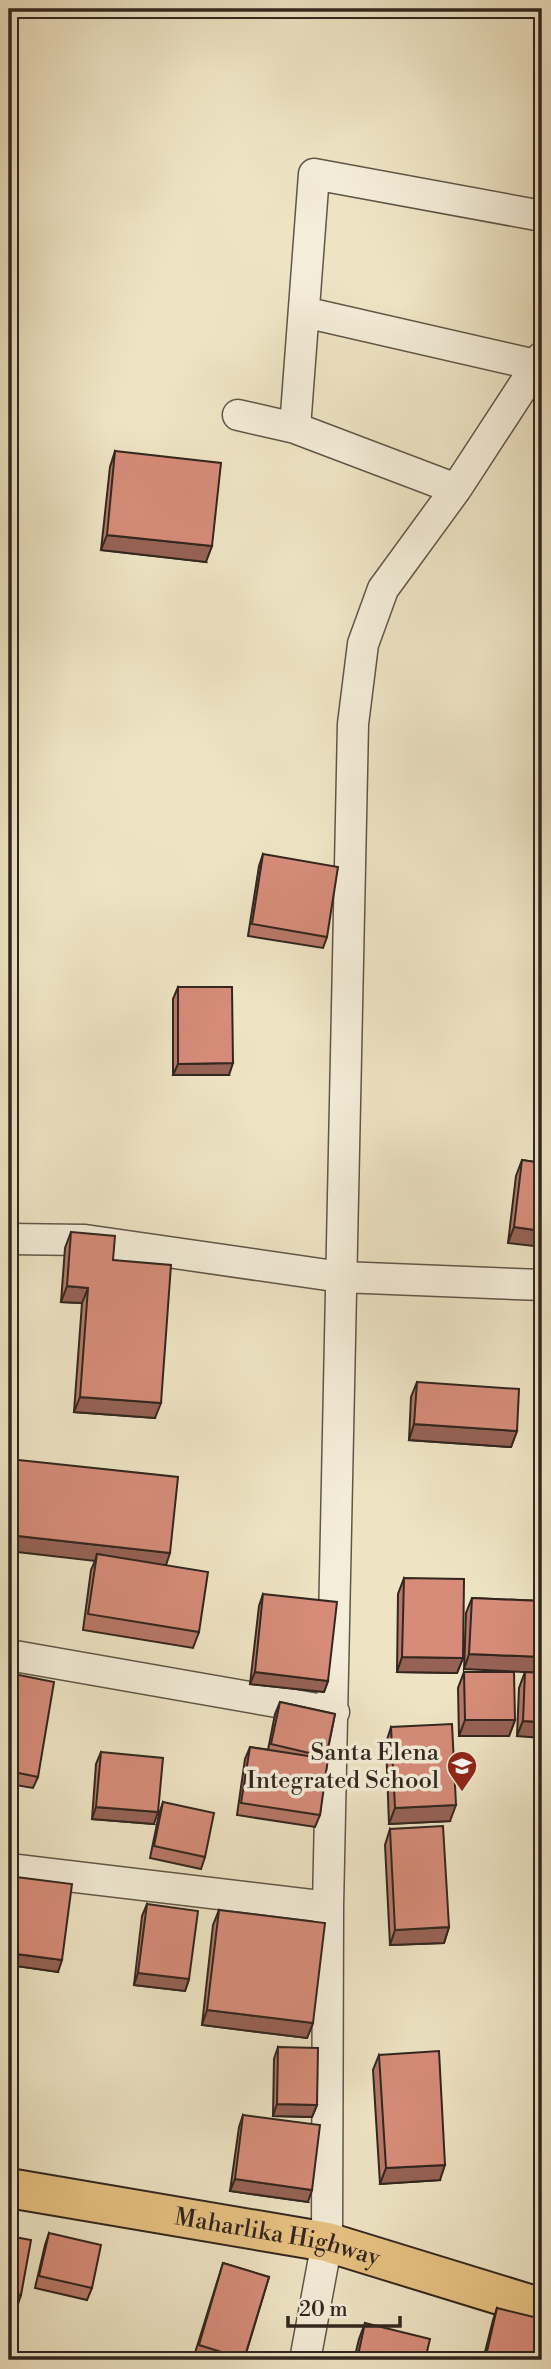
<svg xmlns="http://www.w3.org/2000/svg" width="551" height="2369" font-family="'Libre Bodoni',serif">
<rect width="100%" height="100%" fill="#eee4c4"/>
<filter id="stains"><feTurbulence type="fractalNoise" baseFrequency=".00286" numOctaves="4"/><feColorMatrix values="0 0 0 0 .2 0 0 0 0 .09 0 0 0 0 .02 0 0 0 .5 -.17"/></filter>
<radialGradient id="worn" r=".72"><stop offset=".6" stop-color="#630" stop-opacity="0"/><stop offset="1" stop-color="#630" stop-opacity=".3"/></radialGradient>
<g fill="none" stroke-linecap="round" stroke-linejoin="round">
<g stroke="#615648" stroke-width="33">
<path id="street" d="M304 312 536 365
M238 415 295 428 456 489
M295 428 314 174 542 216
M9 1239 85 1240 341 1277 542 1285
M9 1655 334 1712
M9 1869 328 1907
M305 2360 327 2242 328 1907 353 724 363 644 383 589 456 489 542 357"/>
</g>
<g stroke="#32261f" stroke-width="42">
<g id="highway">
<path id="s1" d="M9 2188 327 2242 542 2308"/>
</g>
</g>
<use href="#street" stroke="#f4edd9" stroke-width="30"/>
<use href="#highway" stroke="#e7c282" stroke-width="38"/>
</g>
<path fill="#b87868" stroke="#32261f" stroke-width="2" d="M115 451 206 562 101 550 110 467Z
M263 854 327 937 323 948 248 936 259 866Z
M178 987 229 1075H173V999Z
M522 1160 542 1163 508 1243 516 1176Z
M71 1232 113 1260 155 1418 74 1412 82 1303 61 1302 65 1248Z
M417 1382 517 1431 511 1447 409 1440 411 1397Z
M9 1459 166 1565 199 1632 193 1648 83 1630 91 1570 95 1561Z
M404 1578 463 1658 457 1673 397 1672 398 1594Z
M263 1594 328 1681 324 1692 250 1684 259 1606Z
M472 1598 542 1601 464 1669 466 1613Z
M464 1672 515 1720 509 1736H459L458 1688Z
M525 1672 542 1673 517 1736 519 1688Z
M9 1673 38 1777 33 1788 9 1784Z
M280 1702 335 1714 326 1759 320 1815 315 1827 237 1815 245 1759 250 1747 268 1750 275 1714Z
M391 1727 450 1821 389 1824 386 1743Z
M101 1752 154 1824 92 1819 96 1764Z
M163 1802 205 1857 201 1869 150 1858 159 1814Z
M390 1829 449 1927 444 1943 390 1945 385 1845Z
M16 1877 58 1972 9 1965V1913L12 1889Z
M147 1904 189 1979 185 1991 134 1985 142 1916Z
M219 1910 313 2023 307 2038 202 2025 213 1925Z
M278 2047 317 2105 312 2117 273 2116 274 2059Z
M379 2055 440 2180 380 2184 373 2070Z
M243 2115 308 2202 230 2191 239 2127Z
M49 2233 92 2288 87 2300 35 2288 45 2245Z
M9 2236 21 2295 17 2307 9 2305Z
M223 2263 269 2277 244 2360H207L194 2356Z
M497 2308 542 2360H483L493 2320Z
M365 2323 425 2360H354L359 2339Z"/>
<path fill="#966255" stroke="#32261f" stroke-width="2" d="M107 535 212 546 206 562 101 550Z
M233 1063 229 1075H173L178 1064Z
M514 1227 542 1231V1247L508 1243Z
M67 1286 88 1288 82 1303 61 1302Z
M80 1397 161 1403 155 1418 74 1412Z
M9 1408H15L11 1420H9Z
M414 1424 517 1431 511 1447 409 1440Z
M9 1535 170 1553 165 1568 97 1554 95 1561 9 1551Z
M469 1654 542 1657V1673L464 1669Z
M402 1657 463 1658 457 1673 397 1672Z
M255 1672 328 1681 324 1692 250 1684Z
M465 1720H515L509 1736H459Z
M523 1721 542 1722V1738L517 1736Z
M456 1805 450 1821 389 1824 395 1808Z
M96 1807 158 1812 154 1824 92 1819Z
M449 1927 444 1943 390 1945 395 1930Z
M9 1953 62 1960 58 1972 9 1965Z
M138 1973 189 1979 185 1991 134 1985Z
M207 2010 313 2023 307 2038 202 2025Z
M277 2104 317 2105 312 2117 273 2116Z
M445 2165 440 2180 380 2184 386 2168Z
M235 2179 312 2190 308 2202 230 2191Z"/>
<path fill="#d68c79" stroke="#32261f" stroke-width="2" d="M115 451 221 463 212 546 107 535Z
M263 854 338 867 327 937 252 924Z
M178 987H232L233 1063 178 1064Z
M522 1160 542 1163V1231L514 1227Z
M71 1232 115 1236 113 1260 171 1265 161 1403 80 1397 88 1288 67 1286Z
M9 1344H17L15 1408H9Z
M417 1382 519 1389 517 1431 414 1424Z
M9 1459 178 1477 170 1553 9 1535Z
M97 1554 208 1572 199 1632 88 1614Z
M404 1578 464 1579 463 1658 402 1657Z
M263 1594 337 1602 328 1681 255 1672Z
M472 1598 542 1601V1657L469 1654Z
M464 1672H514L515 1720H465Z
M525 1672 542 1673V1722L523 1721Z
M9 1673 54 1682 38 1777 9 1771Z
M280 1702 335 1714 326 1757 271 1744Z
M452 1724 456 1805 395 1808 391 1727Z
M250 1747 328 1759 320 1815 241 1803Z
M101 1752 163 1758 158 1812 96 1807Z
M163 1802 214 1813 205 1857 154 1846Z
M443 1826 449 1927 395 1930 390 1829Z
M16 1877 72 1884 62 1960 9 1953V1937Z
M147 1904 198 1911 189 1979 138 1973Z
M219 1910 325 1923 313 2023 207 2010Z
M278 2047 318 2048 317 2105 277 2104Z
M439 2051 445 2165 386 2168 379 2055Z
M243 2115 320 2125 312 2190 235 2179Z
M49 2233 101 2245 92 2288 39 2276Z
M9 2236 31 2240 21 2295 9 2293Z
M223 2263 269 2277 244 2359 199 2345Z
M497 2308 542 2319V2360H485Z
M365 2323 430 2339 425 2360H357Z"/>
<defs>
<g id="school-pin" transform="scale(1.575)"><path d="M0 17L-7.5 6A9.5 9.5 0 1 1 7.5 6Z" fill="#8f2418" stroke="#f4edd9"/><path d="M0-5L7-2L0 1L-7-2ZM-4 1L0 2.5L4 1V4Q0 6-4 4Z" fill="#fff"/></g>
</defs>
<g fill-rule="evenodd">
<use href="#school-pin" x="462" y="1766"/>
</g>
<g text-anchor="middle" stroke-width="7" stroke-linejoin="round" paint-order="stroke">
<g font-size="24" fill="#32261f" stroke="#f4edd9" text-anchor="end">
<text x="439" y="1760">Santa Elena<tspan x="439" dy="28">Integrated School</tspan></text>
</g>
<g font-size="24" fill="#32261f" stroke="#f4edd9">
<text dy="8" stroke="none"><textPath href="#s1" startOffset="273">Maharlika Highway</textPath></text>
</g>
</g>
<rect width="551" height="2369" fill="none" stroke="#eee4c4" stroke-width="35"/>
<rect x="10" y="10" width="530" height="2348" fill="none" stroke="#32261f" stroke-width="3.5"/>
<rect x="18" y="18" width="516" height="2334" fill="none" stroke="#32261f" stroke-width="2"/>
<path d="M288 2316v10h112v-10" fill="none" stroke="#32261f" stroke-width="3.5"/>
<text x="299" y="2316" font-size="21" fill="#32261f" stroke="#f4edd9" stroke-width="5" paint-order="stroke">20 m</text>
<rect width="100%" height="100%" filter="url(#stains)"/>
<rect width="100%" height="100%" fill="url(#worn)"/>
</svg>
